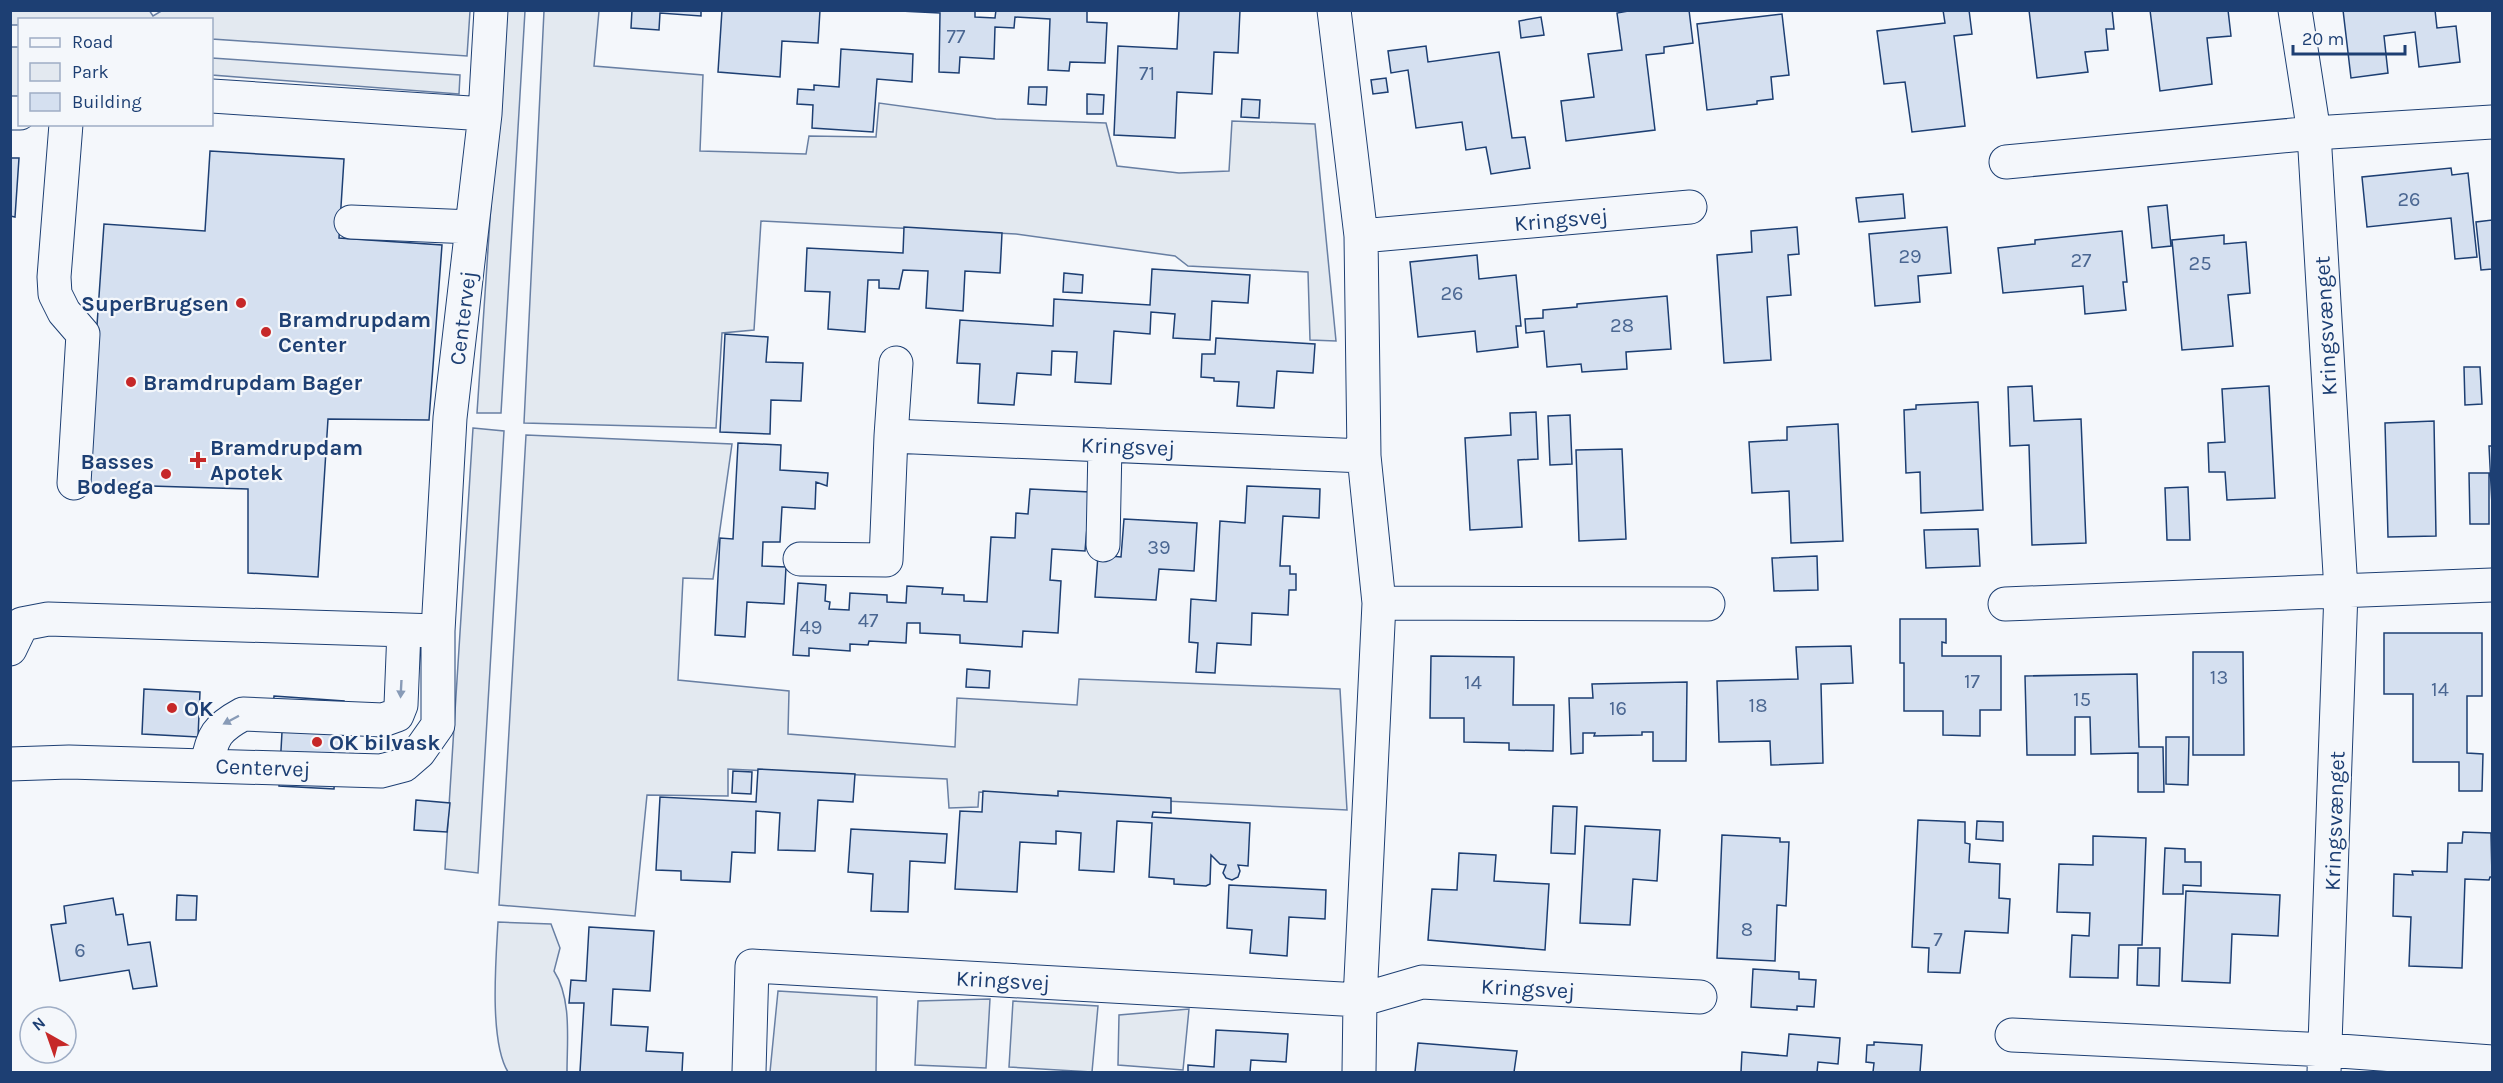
<svg xmlns="http://www.w3.org/2000/svg" width="2503" height="1083" font-family="Karla,sans-serif">
<rect width="100%" height="100%" fill="#f4f7fb"/>
<path fill="#e3e9f0" stroke="#687fa3" stroke-width="1.5" d="M149 10 153 16 163 10 470 11 467 56 212 39V20H20L19 25H11V11Z
M504 11H525L501 413H477Z
M544 11H599L594 66 703 75 700 151 806 154 809 136 876 137 879 103 996 119 1106 123 1117 166 1179 173 1229 171 1232 121 1315 124 1336 341 1310 340 1308 272 1188 266 1175 256 1016 234 761 221 754 330 722 333 716 428 524 423Z
M10 47H19V101L11 100Z
M212 58 460 75 459 94 212 75Z
M473 428 504 431 478 873 445 869Z
M526 435 732 444 713 579 683 578 678 680 789 691 788 734 955 747 957 698 1077 705 1079 679 1340 689 1347 810 979 792 978 807 949 808 947 779 728 769V796L647 795 635 916 499 905Z
M498 922 551 924 560 948 554 971C572 999 567 1040 567 1072H508C489 1041 496 959 498 922Z
M778 991 877 997 876 1072H770Z
M990 999 986 1068 915 1065 918 1001Z
M1013 1001 1098 1006 1092 1072 1009 1067Z
M1189 1009 1183 1070 1118 1065 1119 1015Z"/>
<path fill="#d5e0f0" stroke="#1d3f73" stroke-width="1.5" d="M632 10H701V16L660 13 659 30 631 28Z
M722 10H820L818 43 782 41 780 77 718 72Z
M975 10V17L995 18 996 10H1087V22L1107 23 1105 63 1070 62 1069 71 1048 70 1050 19 1015 17 1014 28 995 27 994 59 960 57 959 73 939 72 940 13 900 11Z
M1179 10H1240L1238 53 1214 52 1212 94 1177 92 1175 138 1114 135 1118 46 1177 49Z
M1689 10 1693 43 1664 47V53L1646 55 1655 130 1566 141 1561 101 1594 97 1588 54 1622 50 1617 13 1634 10Z
M1943 10H1969L1972 34 1954 36 1965 126 1912 132 1905 82 1884 84 1877 31 1945 23Z
M2029 10H2112L2114 29H2106L2108 50 2085 52 2088 72 2037 78Z
M2150 10H2228L2231 36 2207 38 2212 84 2160 91Z
M2343 10H2435L2437 28 2456 26 2460 62 2419 67 2415 32 2384 36 2388 73 2351 78Z
M1782 14 1789 75 1771 77 1773 99 1757 101V104L1707 110 1697 24Z
M1541 17 1544 35 1521 38 1519 21Z
M1426 46 1428 62 1499 52 1512 138 1525 137 1530 168 1491 174 1486 147 1466 150 1462 122 1416 128 1408 70 1391 73 1388 51Z
M841 49 913 54 912 82 877 79 873 132 812 128 813 105 797 104 798 89 814 90V85L839 87Z
M1386 78 1388 92 1373 94 1371 80Z
M1029 87H1047L1046 105 1028 104Z
M1087 94 1104 95 1103 114H1087Z
M1242 99 1260 100 1259 118 1241 117Z
M210 151 344 159 339 238 442 245 429 420 328 419 318 577 248 573V489L86 484 104 224 205 231Z
M10 158H19L15 217 10 216Z
M2451 168 2452 175 2468 173 2477 257 2455 259 2451 218 2367 227 2362 177Z
M1903 194 1905 218 1859 222 1856 198Z
M2167 205 2171 246 2152 248 2148 207Z
M2492 220V269L2481 270 2476 222Z
M904 227 1002 233 1000 273 965 271 963 311 926 308 928 271 903 270 899 289 879 288V280H868L865 332 828 329 830 292 805 291 807 248 903 253Z
M1797 227 1799 254 1788 255 1791 295 1767 297 1771 360 1724 363 1717 255 1752 252 1751 231Z
M1947 227 1951 273 1918 276 1920 302 1875 306 1869 234Z
M2122 231 2127 282H2123L2126 310 2085 314 2083 286 2003 293 1998 248 2035 244V240Z
M2224 235V244L2246 242 2250 293 2228 295 2233 346 2182 350 2172 240Z
M1477 255 1479 279 1516 275 1521 326H1516L1518 347 1477 352 1475 331 1418 337 1410 262Z
M1152 269 1250 275 1248 303 1212 301 1210 340 1173 338 1175 314 1151 312 1150 334 1114 331 1111 384 1075 382 1077 352 1052 351 1051 375 1017 373 1014 405 978 403 980 364 957 363 960 320 1053 326 1054 299 1150 305Z
M1064 273 1083 275 1082 293 1063 292Z
M1667 296 1671 349 1626 352 1627 369 1582 372 1581 364 1547 367 1544 331 1526 333 1525 319 1543 318V310L1577 307V304Z
M725 334 768 337 766 362 803 363 801 401 771 400 770 434 720 432Z
M1216 338 1315 344 1313 373 1277 371 1274 408 1237 406 1239 382 1214 381V378L1201 377 1202 354H1215Z
M2464 367H2480L2482 404 2465 405Z
M2032 386 2034 421 2081 419 2086 543 2032 545 2029 445 2010 446 2008 387Z
M2269 386 2275 498 2227 500 2225 472H2209L2208 443 2225 442 2222 389Z
M1978 402 1983 510 1921 513 1920 472 1906 473 1904 410 1916 409V405Z
M1536 412 1538 459 1518 460 1522 527 1470 530 1465 438 1511 435 1510 413Z
M1570 415 1572 464 1550 465 1548 416Z
M2434 421 2436 536 2388 537 2385 423Z
M1838 424 1843 541 1791 543 1789 491 1752 493 1749 442 1787 440V427Z
M738 443 781 445 780 470 828 473 827 486 816 482 815 509 782 507 780 542H763L762 566 786 567 784 604 747 602 745 637 715 635 720 538 733 539Z
M2489 446H2492V505Z
M1622 449 1626 539 1579 541 1576 450Z
M2469 473H2489V524H2470Z
M1247 486 1320 489 1319 518 1283 516 1280 566H1290V574H1296V590H1289L1288 615 1252 613 1251 645 1217 643 1215 673 1196 672 1198 643 1189 642 1191 599 1216 601 1220 521 1245 523Z
M2188 487 2190 540H2167L2165 488Z
M1030 489 1090 492 1085 551 1052 549 1050 580 1061 581 1058 633 1023 631 1022 647 960 643V635L920 633V623H907L906 643 869 641 868 645 850 644V651L809 648V656L793 655 798 583 826 585 825 601 830 602 829 609 849 610 850 593 887 595V602L906 603 907 586 943 588 942 594 964 595V601L987 602 991 537 1015 538 1016 513 1028 514Z
M1124 519 1197 523 1194 571 1159 569 1156 600 1095 597 1098 555 1121 557Z
M1978 529 1980 566 1926 568 1924 530Z
M1817 556 1818 590 1774 591 1772 558Z
M1900 619H1946V643L1942 642V656H2001V710H1980V736L1943 735V711H1904V663H1900Z
M2384 633H2482V696H2467V753L2483 754 2482 791H2459V762H2413V694H2384Z
M1851 646 1853 683 1821 684 1823 763 1771 765 1770 741 1719 742 1717 681 1798 679 1796 647Z
M2193 652H2243L2244 755H2193Z
M1431 656 1514 657 1513 705H1554L1553 751 1509 750V743L1464 742V718H1430Z
M967 669 990 671 989 688 966 687Z
M2137 674 2139 747H2163L2164 792H2138V753L2091 754 2090 717H2075V755H2027L2025 676Z
M1687 682 1686 761H1653V732H1642V735L1594 736 1595 733H1583V753L1571 754 1569 698H1593L1592 684Z
M144 689 200 692 198 737 142 734Z
M274 696 344 701 342 735 353 736 352 748H337L334 789 279 786 282 732 271 731Z
M2166 737H2189L2188 785 2166 784Z
M758 769 855 774 853 802 818 800 815 851 778 850 780 813 756 811 755 853 732 852 730 882 681 880V871L656 870 660 797 756 802Z
M733 771 752 772 751 794 732 793Z
M983 791 1058 796V791L1171 798V813L1153 812 1152 817 1250 823 1248 866 1238 865 1240 871 1238 877 1232 880 1226 878 1223 873 1226 865 1220 864 1211 855 1210 884 1206 886 1174 884V879L1149 877 1152 823 1117 821 1114 872 1079 870 1081 833 1056 831V844L1020 842 1017 892 955 889 960 811 982 812Z
M416 800 450 803 447 832 414 830Z
M1553 806 1577 807 1575 854 1551 853Z
M1918 820 1965 822V843L1970 844 1969 862 2000 864 1999 898 2010 899 2008 933 1965 931 1960 973 1928 972 1929 948 1912 947Z
M1977 821 2003 822V841L1976 839Z
M1585 826 1660 830 1657 881 1633 879 1630 925 1580 923Z
M851 829 947 834 945 863 910 861 908 912 871 911 873 874 848 872Z
M2463 832 2491 833 2492 877H2490L2489 880 2465 879 2462 968 2409 966 2411 917 2393 916 2394 874 2413 875 2412 871 2447 872 2448 843H2462Z
M1722 835 1780 838V842H1789L1786 906 1777 905 1775 961 1717 958Z
M2093 836 2146 838 2142 945H2119L2118 978 2070 977 2072 935 2089 936 2090 913 2057 912 2059 864 2093 865Z
M2165 848 2185 849V862H2201V886L2183 885V894H2163Z
M1459 853 1496 855 1494 881 1549 884 1545 950 1428 940 1432 889 1457 890Z
M1229 885 1326 890 1325 919 1289 917 1287 956 1250 953 1252 930 1227 928Z
M2186 891 2280 895 2278 936 2232 934 2230 983 2182 981Z
M177 895 197 896 196 920H176Z
M113 898 116 915 123 914 128 945 150 942 157 986 133 989 129 970 60 981 51 925 66 923 64 906Z
M589 927 654 931 650 991 613 989 611 1025 648 1027 646 1051 683 1053 682 1072H580L584 1003H569L571 980 586 981Z
M2138 948H2160L2159 986 2137 985Z
M1753 969 1799 972V979L1816 980 1814 1007 1797 1006V1010L1751 1007Z
M1216 1030 1288 1034 1286 1062 1251 1060 1250 1072H1188V1065L1214 1067Z
M1789 1034 1840 1038 1838 1064 1818 1062 1817 1072H1741L1742 1052 1787 1056Z
M1874 1042 1922 1045 1920 1072H1873L1874 1063 1866 1062 1867 1045H1874Z
M1418 1043 1517 1051 1514 1072H1415Z"/>
<g fill="none" stroke-linecap="round" stroke-linejoin="round">
<g stroke="#1d3f73" stroke-width="35">
<path id="minor" d="M1334 10 1361 236 1364 456 1379 603 1360 1000 1359 1072
M2295 10 2314 133 2341 591 2324 1072
M10 113H20
M485 114 491 10
M66 124 54 277 55 294 64 312 83 334 74 483
M2006 162 2314 133 2492 122
M351 222 472 227
M1361 236 1690 207
M891 436 896 363
M1103 545 1105 445
M800 559 886 560 891 436 1364 456
M1379 603 1708 604
M2005 604 2492 585
M10 649 22 624 48 619 438 631
M10 764 69 762 381 771 404 765 419 752 438 725V631L450 418 485 114 212 96
M207 765C212 736 217 728 243 714L383 720 397 715 401 705 404 630
M2012 1035 2326 1050 2492 1062
M749 1072 752 966 1360 1000 1422 982 1700 997"/>
</g>
<use href="#minor" stroke="#f4f7fb" stroke-width="33"/>
</g>
<defs><path id="oneway-solid" d="M-6-.8H1V-3.2L6.5 0L1 3.2V.8H-6Z" transform="scale(1.5)"/></defs>
<g fill="#889bb7">
<use href="#oneway-solid" transform="translate(401 689) rotate(93)"/>
<use href="#oneway-solid" transform="translate(231 720) rotate(152)"/>
</g>
<g fill="#c62828" stroke="#f4f7fb" stroke-width="2">
<circle cx="241" cy="303" r="6"/>
<circle cx="266" cy="332" r="6"/>
<circle cx="131" cy="382" r="6"/>
<path d="M195 451h6v6h6v6h-6v6h-6v-6h-6v-6h6z"/>
<circle cx="166" cy="474" r="6"/>
<circle cx="172" cy="708" r="6"/>
<circle cx="317" cy="742" r="6"/>
</g>
<g text-anchor="middle" stroke-width="4.5" stroke-linejoin="round" paint-order="stroke">
<g font-size="20" fill="#4b6792">
<text x="956" y="43">77</text>
<text x="1147" y="80">71</text>
<text x="2409" y="206">26</text>
<text x="1910" y="263">29</text>
<text x="2081" y="267">27</text>
<text x="2200" y="270">25</text>
<text x="1452" y="300">26</text>
<text x="1622" y="332">28</text>
<text x="1159" y="554">39</text>
<text x="868" y="627">47</text>
<text x="811" y="634">49</text>
<text x="2219" y="684">13</text>
<text x="1972" y="688">17</text>
<text x="1473" y="689">14</text>
<text x="2440" y="696">14</text>
<text x="2082" y="706">15</text>
<text x="1758" y="712">18</text>
<text x="1618" y="715">16</text>
<text x="1747" y="936">8</text>
<text x="1938" y="946">7</text>
<text x="80" y="957">6</text>
</g>
<g font-size="22" fill="#1d3f73" stroke="#f4f7fb">
<text transform="translate(1561 219) rotate(-5)" y="8">Kringsvej</text>
<text transform="translate(462 318) rotate(-83)" y="8">Centervej</text>
<text transform="translate(2325 326) rotate(-93)" y="8">Kringsvænget</text>
<text transform="translate(1128 446) rotate(2)" y="8">Kringsvej</text>
<text transform="translate(263 767) rotate(2)" y="8">Centervej</text>
<text transform="translate(2334 821) rotate(-88)" y="8">Kringsvænget</text>
<text transform="translate(1003 980) rotate(3)" y="8">Kringsvej</text>
<text transform="translate(1528 988) rotate(3)" y="8">Kringsvej</text>
</g>
<g font-size="22" font-weight="bold" fill="#1d3f73" stroke="#f4f7fb" text-anchor="start">
<text x="229" y="311" text-anchor="end">SuperBrugsen</text>
<text x="278" y="327">Bramdrupdam<tspan x="278" dy="25">Center</tspan></text>
<text x="143" y="390">Bramdrupdam Bager</text>
<text x="210" y="455">Bramdrupdam<tspan x="210" dy="25">Apotek</tspan></text>
<text x="154" y="469" text-anchor="end">Basses<tspan x="154" dy="25">Bodega</tspan></text>
<text x="184" y="716">OK</text>
<text x="329" y="750">OK bilvask</text>
</g>
</g>
<rect width="2503" height="1083" fill="none" stroke="#1d3f73" stroke-width="24"/>
<rect x="18" y="18" width="195" height="108" fill="#f4f7fb" stroke="#9eadc5" stroke-width="1.5"/>
<rect x="30" y="38" width="30" height="9" fill="#f4f7fb" stroke="#9eadc5" stroke-width="1.5"/>
<text x="72" y="48" font-size="18" fill="#1d3f73">Road</text>
<rect x="30" y="63" width="30" height="18" fill="#e3e9f0" stroke="#9eadc5" stroke-width="1.5"/>
<text x="72" y="78" font-size="18" fill="#1d3f73">Park</text>
<rect x="30" y="93" width="30" height="18" fill="#d5e0f0" stroke="#9eadc5" stroke-width="1.5"/>
<text x="72" y="108" font-size="18" fill="#1d3f73">Building</text>
<g transform="translate(48 1035) rotate(320)"><circle r="28" fill="#f4f7fb" stroke="#9eadc5" stroke-width="1.5"/>
<path d="M0-4.5L10 22L0 15L-10 22Z" fill="#c62828"/>
<text y="-9" font-size="16" font-weight="bold" text-anchor="middle" fill="#1d3f73">N</text>
</g>
<path d="M2293 45v9h112v-9" fill="none" stroke="#1d3f73" stroke-width="3"/>
<text x="2302" y="45" font-size="18" fill="#1d3f73" stroke="#f4f7fb" stroke-width="4.5" paint-order="stroke">20 m</text>
</svg>
